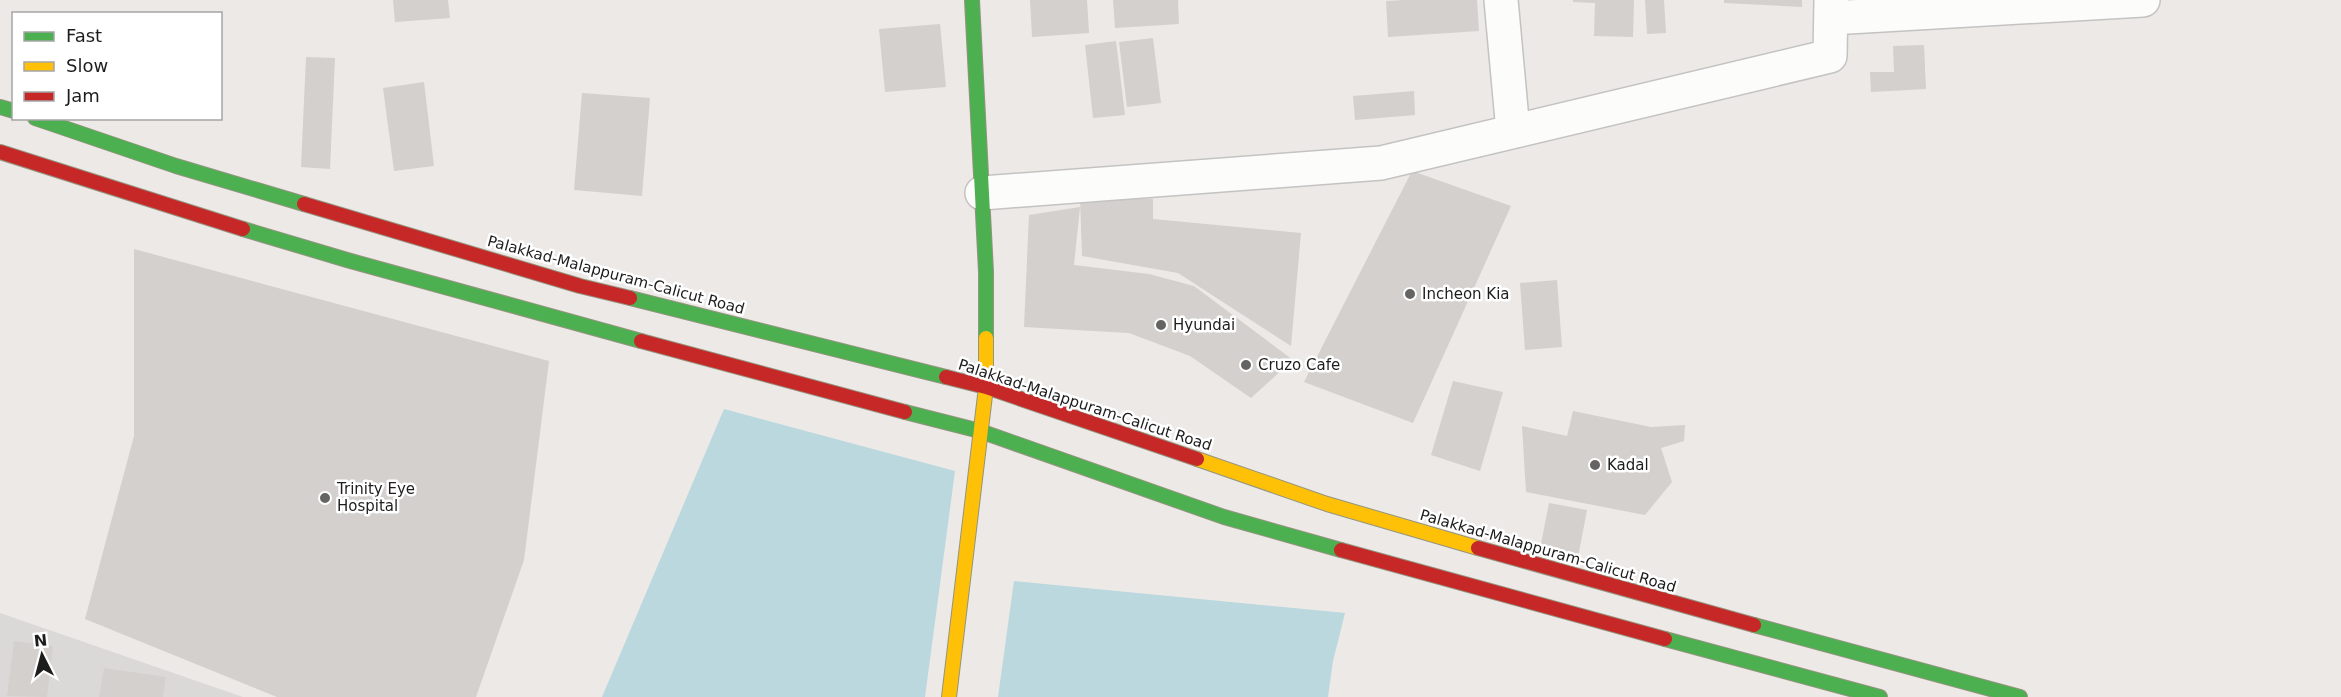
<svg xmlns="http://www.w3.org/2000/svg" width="2341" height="697" font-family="'DejaVu Sans',sans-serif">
<rect width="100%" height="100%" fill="#ece9e6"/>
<path fill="#dbd9d7" d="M0 613 243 697H0Z"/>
<path fill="#bad8de" d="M724 409 955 471 925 697H602Z
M1014 581 1345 613 1333 661 1328 697H998Z"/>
<path fill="#d3d0cd" d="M393 0H448L450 18 395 22Z
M1030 0H1087L1089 33 1032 37Z
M1113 0H1178L1179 24 1115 28Z
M1405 0H1477L1479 31 1388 37 1386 1Z
M1573 0H1634L1633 37 1594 36 1595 3 1573 2Z
M1645 0H1664L1666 33 1647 34Z
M1724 0H1802V7L1724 3Z
M940 24 946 87 885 92 879 29Z
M1153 38 1161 103 1127 107 1119 42Z
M1116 41 1125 115 1093 118 1085 45Z
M1924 45 1926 89 1871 92 1870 72H1894L1893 46Z
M306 57 335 58 330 169 301 167Z
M424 82 434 166 394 171 383 88Z
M1414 91 1415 115 1355 120 1353 96Z
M582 93 650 98 642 196 574 190Z
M1412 171 1511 206 1413 423 1304 382Z
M1080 197 1153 199V219L1301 233 1291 346 1178 273 1082 256Z
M1080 207 1074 265 1149 274 1194 286 1293 360 1251 398 1190 356 1129 333 1024 327 1029 215Z
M134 249 549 361 524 560 476 697H277L85 619 134 436Z
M1557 280 1562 347 1525 350 1520 283Z
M1453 381 1503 392 1480 471 1431 455Z
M1573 411 1651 427 1685 425 1684 441 1661 448 1672 482 1645 515 1526 492 1522 426 1567 436Z
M1549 503 1587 510 1578 557 1540 549Z
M14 641 53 646 47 697 7 696Z
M104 668 166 677 163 697H99Z"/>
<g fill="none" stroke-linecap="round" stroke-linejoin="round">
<g stroke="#c4c3c2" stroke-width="36">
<path id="street" d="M1501 0 1513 131
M1831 18 2143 0
M982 193 1381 163 1830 56 1831 0"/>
</g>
<g stroke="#94947f" stroke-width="16">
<path id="fast" d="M972 0 986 272V338
M0 107 14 111
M35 118 176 166 304 204
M243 229 347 260 641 341
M630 298 946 377
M905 412 980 431 1224 517 1341 550
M1754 625 2020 697
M1665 639 1880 697"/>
</g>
<g stroke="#94947f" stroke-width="16">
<path id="slow" d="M1197 459 1327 504 1478 548
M949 697 986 387V338"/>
</g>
<g stroke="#94947f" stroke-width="16">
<path id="jam" d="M0 152 243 229
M304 204 580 286 630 298
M641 341 905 412
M946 377 986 387 1197 459
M1478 548 1754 625
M1341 550 1665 639"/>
</g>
<use href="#street" stroke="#fcfcfb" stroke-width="33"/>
<use href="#fast" stroke="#4caf50" stroke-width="14"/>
<use href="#slow" stroke="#ffc107" stroke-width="14"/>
<use href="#jam" stroke="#c62828" stroke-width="14"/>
</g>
<g fill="#656463" stroke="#fff" stroke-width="2">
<circle cx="1410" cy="294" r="6"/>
<circle cx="1161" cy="325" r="6"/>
<circle cx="1246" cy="365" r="6"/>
<circle cx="1595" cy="465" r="6"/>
<circle cx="325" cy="498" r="6"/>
</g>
<g text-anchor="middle" stroke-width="5" stroke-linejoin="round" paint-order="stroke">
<g font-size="15" fill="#1d1d1d" stroke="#fff">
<text transform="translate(616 275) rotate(15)" y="5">Palakkad-Malappuram-Calicut Road</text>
<text transform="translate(1085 405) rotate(18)" y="5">Palakkad-Malappuram-Calicut Road</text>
<text transform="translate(1548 551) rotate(16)" y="5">Palakkad-Malappuram-Calicut Road</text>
</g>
<g font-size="15" fill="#1d1d1d" stroke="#fff" text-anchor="start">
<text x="1422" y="299">Incheon Kia</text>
<text x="1173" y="330">Hyundai</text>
<text x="1258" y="370">Cruzo Cafe</text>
<text x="1607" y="470">Kadal</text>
<text x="337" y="494">Trinity Eye<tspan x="337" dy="17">Hospital</tspan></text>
</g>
</g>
<rect x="12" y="12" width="210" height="108" fill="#ffffff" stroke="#a5a5a5" stroke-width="1.5"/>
<rect x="24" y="32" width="30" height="9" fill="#4caf50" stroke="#a5a5a5" stroke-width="1.5"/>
<text x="66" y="42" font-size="18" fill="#1d1d1d">Fast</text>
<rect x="24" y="62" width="30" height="9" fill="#ffc107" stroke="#a5a5a5" stroke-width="1.5"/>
<text x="66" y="72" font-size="18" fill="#1d1d1d">Slow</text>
<rect x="24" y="92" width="30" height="9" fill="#c62828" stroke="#a5a5a5" stroke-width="1.5"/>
<text x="66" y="102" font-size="18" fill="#1d1d1d">Jam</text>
<g transform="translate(42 655) rotate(354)" stroke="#ffffff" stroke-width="4.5" paint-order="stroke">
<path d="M0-4.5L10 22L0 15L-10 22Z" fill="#1d1d1d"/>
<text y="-9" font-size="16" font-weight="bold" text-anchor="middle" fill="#1d1d1d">N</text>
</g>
</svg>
